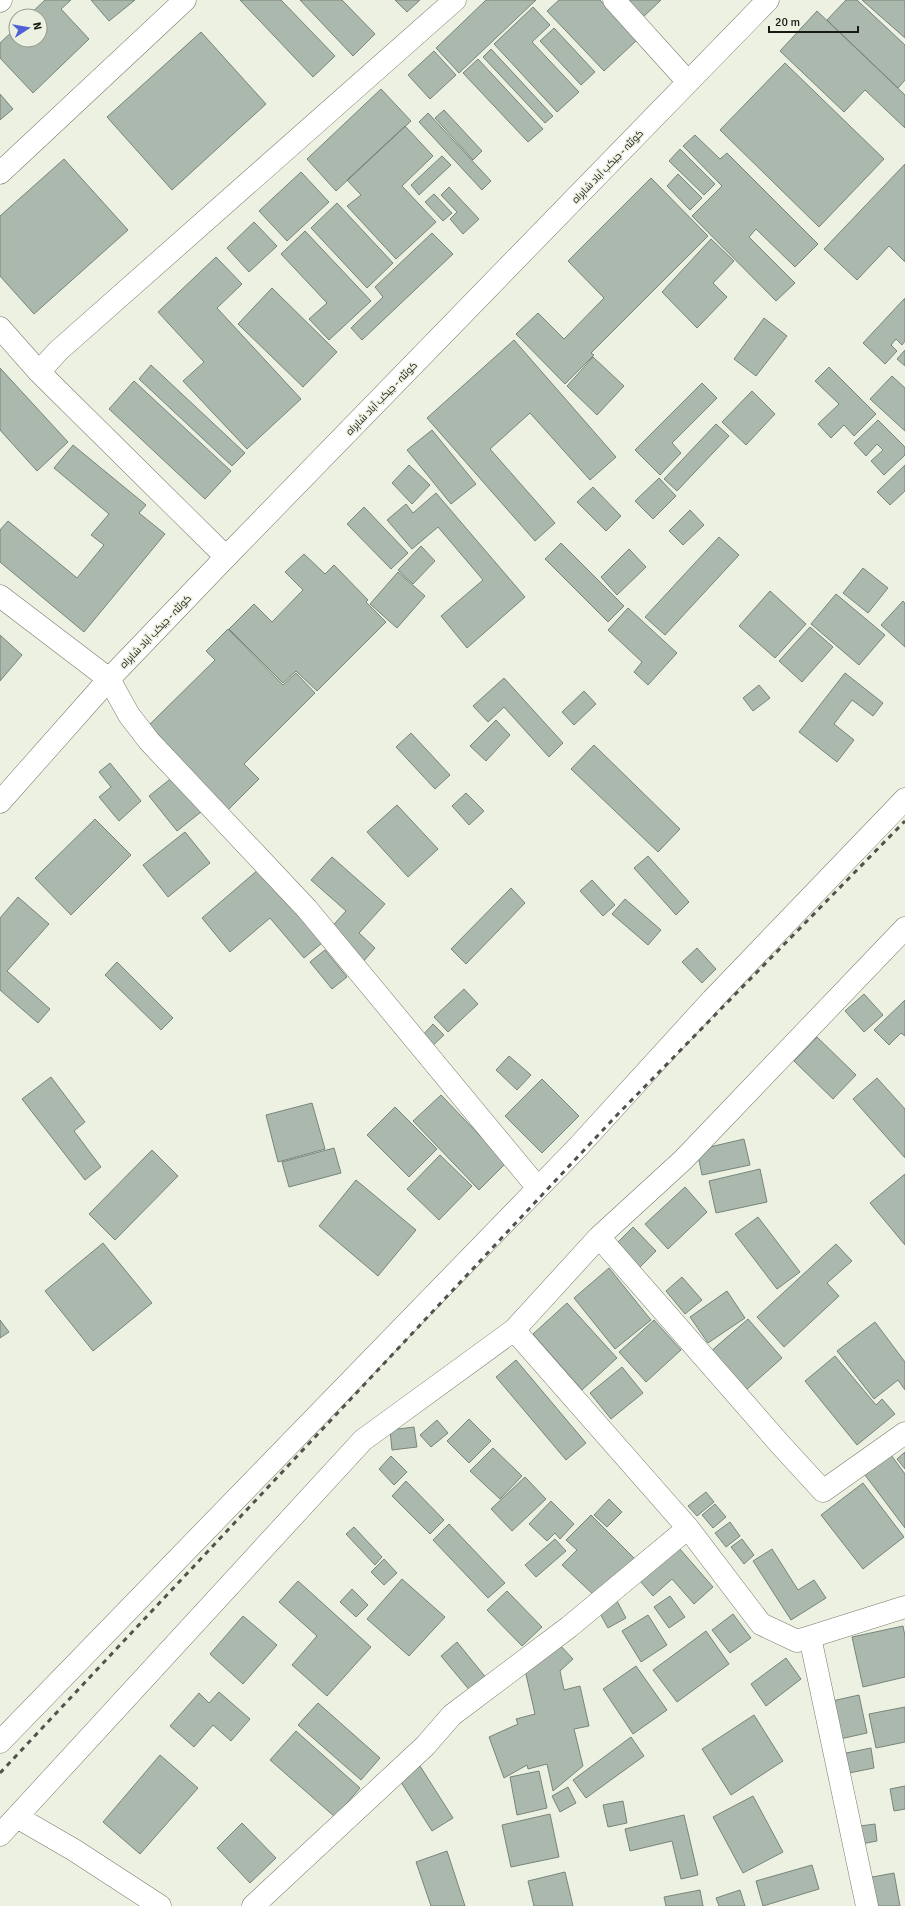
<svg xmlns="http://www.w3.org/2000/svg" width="905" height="1906" font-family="Signika,Cairo,sans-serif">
<rect width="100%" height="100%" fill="#ecf1e1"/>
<path fill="#aab8ad" stroke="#78857b" d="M45 0H71L61 9 89 39 33 93 0 58V43L16 28V40H40V16H28Z
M91 0H135L109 21Z
M240 0H281L335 56 313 77Z
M300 0H342L375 34 353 56Z
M395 0H420L407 12Z
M486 0H536L459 73 436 48Z
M559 0H600L637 40 604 71 547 11Z
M621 0H661L640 20Z
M846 0H857L905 45V80L898 88 827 20Z
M862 0H905V38Z
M533 7 550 25 532 42 579 92 557 112 494 44Z
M817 11 905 95V128L865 90 844 112 780 51Z
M554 28 595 72 581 85 540 41Z
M201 32 266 104 172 190 107 117Z
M491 49 553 116 545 123 483 57Z
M434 51 456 75 430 99 408 75Z
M478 59 543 129 528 142 463 73Z
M785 63 884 159 819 227 720 130Z
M381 89 411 121 336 191 307 159Z
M0 94 13 109 0 120Z
M444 110 482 151 473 160 435 118Z
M428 113 491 181 482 190 419 122Z
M405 126 433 156 402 186 436 222 396 259 347 206 361 195 347 180Z
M695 135 720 159 727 153 818 244 795 267 756 229 749 237 795 283 776 301 692 216 722 186 683 146Z
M680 149 715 184 704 195 669 161Z
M442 156 451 165 419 195 411 185Z
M64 159 128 230 34 314 0 276V216Z
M905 164V262L889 246 857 280 824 249Z
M301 172 329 202 287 241 259 211Z
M678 174 702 198 690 210 667 186Z
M651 178 708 236 591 353 594 355 565 384 516 334 538 313 564 339 604 298 568 261Z
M449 187 479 219 463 234 450 219 457 212 441 195Z
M434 194 452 213 443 221 425 202Z
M337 203 393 263 367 288 311 228Z
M254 222 277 246 249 272 227 248Z
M305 231 371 301 329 340 309 319 327 303 281 254Z
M432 233 453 254 362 340 351 328 383 297 375 287Z
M711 239 734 261 713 283 727 297 697 328 662 292Z
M216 257 242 284 217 308 301 399 247 449 183 381 204 362 158 312Z
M272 288 337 352 303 387 238 324Z
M905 298V341L902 345 896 339 891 345 897 351 885 364 863 343Z
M764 318 787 336 756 376 734 359Z
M514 340 616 457 590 480 530 413 490 449 555 523 535 541 427 418Z
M905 350V366L897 359Z
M593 357 624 386 597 415 567 386Z
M151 365 245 453 232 466 139 379Z
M829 367 876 414 854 436 844 425 831 438 818 424 839 404 815 381Z
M0 368 68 442 37 471 0 430Z
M892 376 905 388V431L870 399Z
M134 381 231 471 205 499 109 409Z
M702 383 717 398 672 443 681 453 660 475 635 450Z
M752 391 775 414 746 445 722 422Z
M878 420 905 447V455L884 475 871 461 883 450 877 444 866 456 854 443Z
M716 424 729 436 677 491 664 479Z
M432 430 476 484 451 504 407 450Z
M73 445 146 505 139 513 165 534 84 632 0 562V530L8 521 77 578 104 545 91 535 109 514 54 468Z
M409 465 430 485 412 504 392 483Z
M905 465V491L890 505 877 492Z
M659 478 676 496 653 519 635 501Z
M593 487 621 516 606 531 577 502Z
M436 493 525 597 467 648 441 616 483 580 438 527 412 549 387 520 406 504 413 513Z
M364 507 408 553 391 569 347 524Z
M690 510 704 525 683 545 669 531Z
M719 537 739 555 665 635 645 617Z
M561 543 624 606 608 622 545 559Z
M421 546 435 561 413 584 398 570Z
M629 549 646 567 617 595 601 577Z
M304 554 325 574 334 565 368 600 366 602 386 622 317 691 296 671 283 683 229 629 254 604 272 622 303 590 285 572Z
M863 568 888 588 868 613 843 593Z
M398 572 425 596 397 628 370 604Z
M770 591 806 624 775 658 739 626Z
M836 594 885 635 859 665 811 624Z
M903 601 905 603V647L881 625Z
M628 608 677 653 648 685 634 672 642 662 608 630Z
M810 627 833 647 802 682 779 661Z
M228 629 283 685 296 673 315 693 244 764 259 779 226 812 145 729 215 660 206 651Z
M0 635 22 655 0 681Z
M845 673 883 703 873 716 852 700 834 724 854 740 837 762 799 732Z
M504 678 563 743 549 757 504 707 488 722 473 706Z
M759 685 770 698 753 711 743 698Z
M584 691 596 704 574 725 562 712Z
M496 720 510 735 486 761 470 746Z
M411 733 450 775 435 789 396 747Z
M594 745 680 829 658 852 571 769Z
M110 763 141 801 119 821 99 797 111 787 99 772Z
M174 776 201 812 177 831 149 796Z
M466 793 484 811 469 825 452 806Z
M397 805 438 849 408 877 367 832Z
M95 819 131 855 71 915 35 878Z
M185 832 210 863 168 897 143 865Z
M648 856 689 902 676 915 634 868Z
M332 857 385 904 359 933 375 948 362 963 327 932 346 911 311 880Z
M259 869 322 943 304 958 270 918 230 952 202 918Z
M592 880 615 905 603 916 580 891Z
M511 888 525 903 466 964 451 949Z
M18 897 49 924 7 971 50 1009 38 1023 0 990V918Z
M625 899 661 930 648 945 612 914Z
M697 948 716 969 702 983 682 962Z
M325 950 347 977 332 989 310 962Z
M117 962 173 1018 161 1030 105 975Z
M464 989 478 1004 448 1032 434 1017Z
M864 994 883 1015 864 1032 845 1011Z
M905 1000V1036L901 1033 889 1045 874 1030Z
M433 1024 444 1035 430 1048 420 1038Z
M817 1037 856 1075 833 1099 794 1061Z
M509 1056 531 1075 517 1090 496 1070Z
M51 1077 85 1122 74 1131 101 1167 85 1180 22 1099Z
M877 1078 905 1109V1158L853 1099Z
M542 1079 579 1116 542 1153 505 1116Z
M441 1095 506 1163 479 1190 413 1121Z
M312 1103 325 1149 278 1162 266 1115Z
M395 1107 437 1149 409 1177 367 1135Z
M744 1139 750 1165 702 1175 697 1150Z
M334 1148 341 1173 289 1187 282 1162Z
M152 1150 178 1176 115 1240 89 1214Z
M440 1155 472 1186 439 1220 407 1189Z
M760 1169 767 1202 716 1213 709 1181Z
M905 1174V1245L870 1203Z
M356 1180 416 1230 378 1276 319 1226Z
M685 1187 707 1212 668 1249 645 1224Z
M758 1217 800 1272 777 1289 735 1234Z
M633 1227 656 1251 640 1267 617 1243Z
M103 1243 152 1303 93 1351 45 1291Z
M836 1244 852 1261 827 1283 839 1296 784 1347 757 1317Z
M609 1268 651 1320 615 1349 574 1298Z
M682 1277 702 1300 685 1314 666 1291Z
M727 1291 745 1318 708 1343 690 1317Z
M567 1303 617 1358 582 1390 533 1334Z
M748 1319 782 1358 745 1391 710 1352Z
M0 1320 9 1332 0 1338Z
M654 1320 681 1350 646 1382 619 1352Z
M875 1322 905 1362V1390L898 1380 874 1399 837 1351Z
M835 1356 876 1405 882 1399 895 1414 857 1445 805 1381Z
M516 1360 586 1443 566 1460 496 1377Z
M622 1367 643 1393 611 1419 590 1393Z
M469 1419 491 1441 469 1463 447 1441Z
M437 1420 448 1433 431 1447 420 1435Z
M414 1427 417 1447 392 1450 390 1430Z
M493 1448 522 1476 500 1499 470 1471Z
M905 1452V1469L897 1459Z
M891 1455 905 1474V1528L865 1475Z
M391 1456 407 1472 394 1485 379 1469Z
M525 1477 546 1499 512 1531 491 1509Z
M406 1481 444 1520 430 1534 392 1496Z
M863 1483 904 1537 863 1569 821 1515Z
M706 1492 714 1502 697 1516 688 1506Z
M609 1499 622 1512 607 1527 594 1515Z
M551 1501 574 1524 560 1539 555 1533 547 1541 529 1524Z
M715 1504 726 1517 713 1528 702 1515Z
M591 1515 635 1559 597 1598 562 1565 577 1550 566 1540Z
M730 1522 740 1536 726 1547 715 1533Z
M449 1524 505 1583 488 1598 433 1540Z
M354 1527 382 1557 375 1565 346 1534Z
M555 1539 566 1551 536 1577 525 1565Z
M742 1539 754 1555 744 1564 731 1547Z
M679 1548 713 1587 694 1604 672 1579 653 1596 640 1581Z
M772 1549 798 1590 814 1580 826 1598 791 1620 753 1561Z
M384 1559 397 1573 384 1585 371 1572Z
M402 1579 445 1617 409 1656 367 1619Z
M298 1581 371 1647 327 1696 292 1665 317 1636 279 1602Z
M352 1589 368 1605 356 1617 340 1602Z
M507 1591 542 1627 522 1646 487 1610Z
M670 1596 685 1617 669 1628 654 1607Z
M616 1599 626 1618 608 1628 598 1610Z
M733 1614 751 1638 730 1653 712 1630Z
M648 1615 667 1645 641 1662 622 1631Z
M243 1616 277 1645 243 1684 210 1654Z
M903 1626 905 1636V1677L863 1687 852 1637Z
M706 1631 729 1664 677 1702 653 1670Z
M457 1642 487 1679 471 1692 441 1656Z
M557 1642 573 1659 560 1671 564 1690 580 1686 589 1726 574 1729 583 1766 553 1791 547 1764 528 1769 527 1765 504 1778 489 1737 518 1724 516 1719 535 1714 525 1670Z
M786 1658 801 1679 766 1706 751 1684Z
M636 1666 667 1710 633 1734 603 1689Z
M219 1692 250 1719 231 1741 213 1725 194 1747 170 1726 199 1693 209 1703Z
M859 1695 867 1733 840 1739 832 1701Z
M318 1703 380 1758 361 1780 298 1725Z
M905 1707V1742L876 1748 869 1714Z
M754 1715 783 1761 731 1795 702 1749Z
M296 1731 360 1788 335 1817 270 1760Z
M631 1737 644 1756 586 1798 573 1780Z
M871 1748 874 1768 844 1774 841 1754Z
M160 1755 198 1788 140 1854 103 1822Z
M420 1766 453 1818 432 1831 399 1779Z
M539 1771 547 1808 517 1815 510 1777Z
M905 1786V1809L894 1811 890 1789Z
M568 1787 576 1803 560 1812 552 1796Z
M753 1796 783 1852 743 1873 713 1817Z
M623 1801 627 1823 608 1827 603 1805Z
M550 1814 559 1857 511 1867 502 1825Z
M684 1815 698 1875 681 1879 672 1841 630 1851 625 1829Z
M242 1823 276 1858 250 1883 217 1848Z
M875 1824 877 1841 856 1845 853 1827Z
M447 1851 465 1906H431L416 1862Z
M812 1865 819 1889 763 1906 756 1881Z
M565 1872 573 1906H534L528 1881Z
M894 1873 900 1906H873L867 1878Z
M700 1890 703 1906H666L664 1897Z
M740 1890 745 1906H719L716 1898Z"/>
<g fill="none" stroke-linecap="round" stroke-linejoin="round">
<g stroke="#777b6d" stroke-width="23">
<path id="minor" d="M614 0 688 82
M0 1 1 0
M0 173 185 0
M0 328 39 372 226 557
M39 372 58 351 455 0
M0 596 109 679 129 715 149 741 307 909 538 1188
M599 1237 779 1443 823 1491 905 1433
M514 1330 688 1528 761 1624 797 1641 905 1607
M810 1637 867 1906
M0 1742 577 1148 712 1000 905 799
M17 1817 74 1850 160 1906
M0 1835 363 1440 514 1330 599 1237 683 1160 905 928
M253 1906 425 1746 452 1715 569 1627 688 1528"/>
</g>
<g stroke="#777b6d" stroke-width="23">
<path id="highway" d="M0 802 109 679 226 557 768 0"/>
</g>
<use href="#minor" stroke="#fff" stroke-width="22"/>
<use href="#highway" stroke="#fff" stroke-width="22"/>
<path stroke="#50534b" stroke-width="3" stroke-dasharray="5 5" stroke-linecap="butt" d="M0 1773 617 1115 905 821"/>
</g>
<g text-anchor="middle" stroke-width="3" stroke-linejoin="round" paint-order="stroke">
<g font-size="10" fill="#181a14" stroke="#ecf1e1">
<text transform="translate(607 166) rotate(-46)" y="4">کوئٹہ - جیکب آباد شاہراہ</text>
<text transform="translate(381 398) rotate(-46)" y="4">کوئٹہ - جیکب آباد شاہراہ</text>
<text transform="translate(155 631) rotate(-46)" y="4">کوئٹہ - جیکب آباد شاہراہ</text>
</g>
</g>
<g transform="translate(28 28) rotate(78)"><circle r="19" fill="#ecf1e1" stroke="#979b8f"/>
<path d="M0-3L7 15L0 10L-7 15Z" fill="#4f61d6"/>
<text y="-6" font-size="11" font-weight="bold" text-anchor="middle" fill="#181a14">N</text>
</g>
<path d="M769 26v6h89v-6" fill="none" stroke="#181a14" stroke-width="2"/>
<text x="775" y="26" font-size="12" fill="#181a14" stroke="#ecf1e1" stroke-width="3" paint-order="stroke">20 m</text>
</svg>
